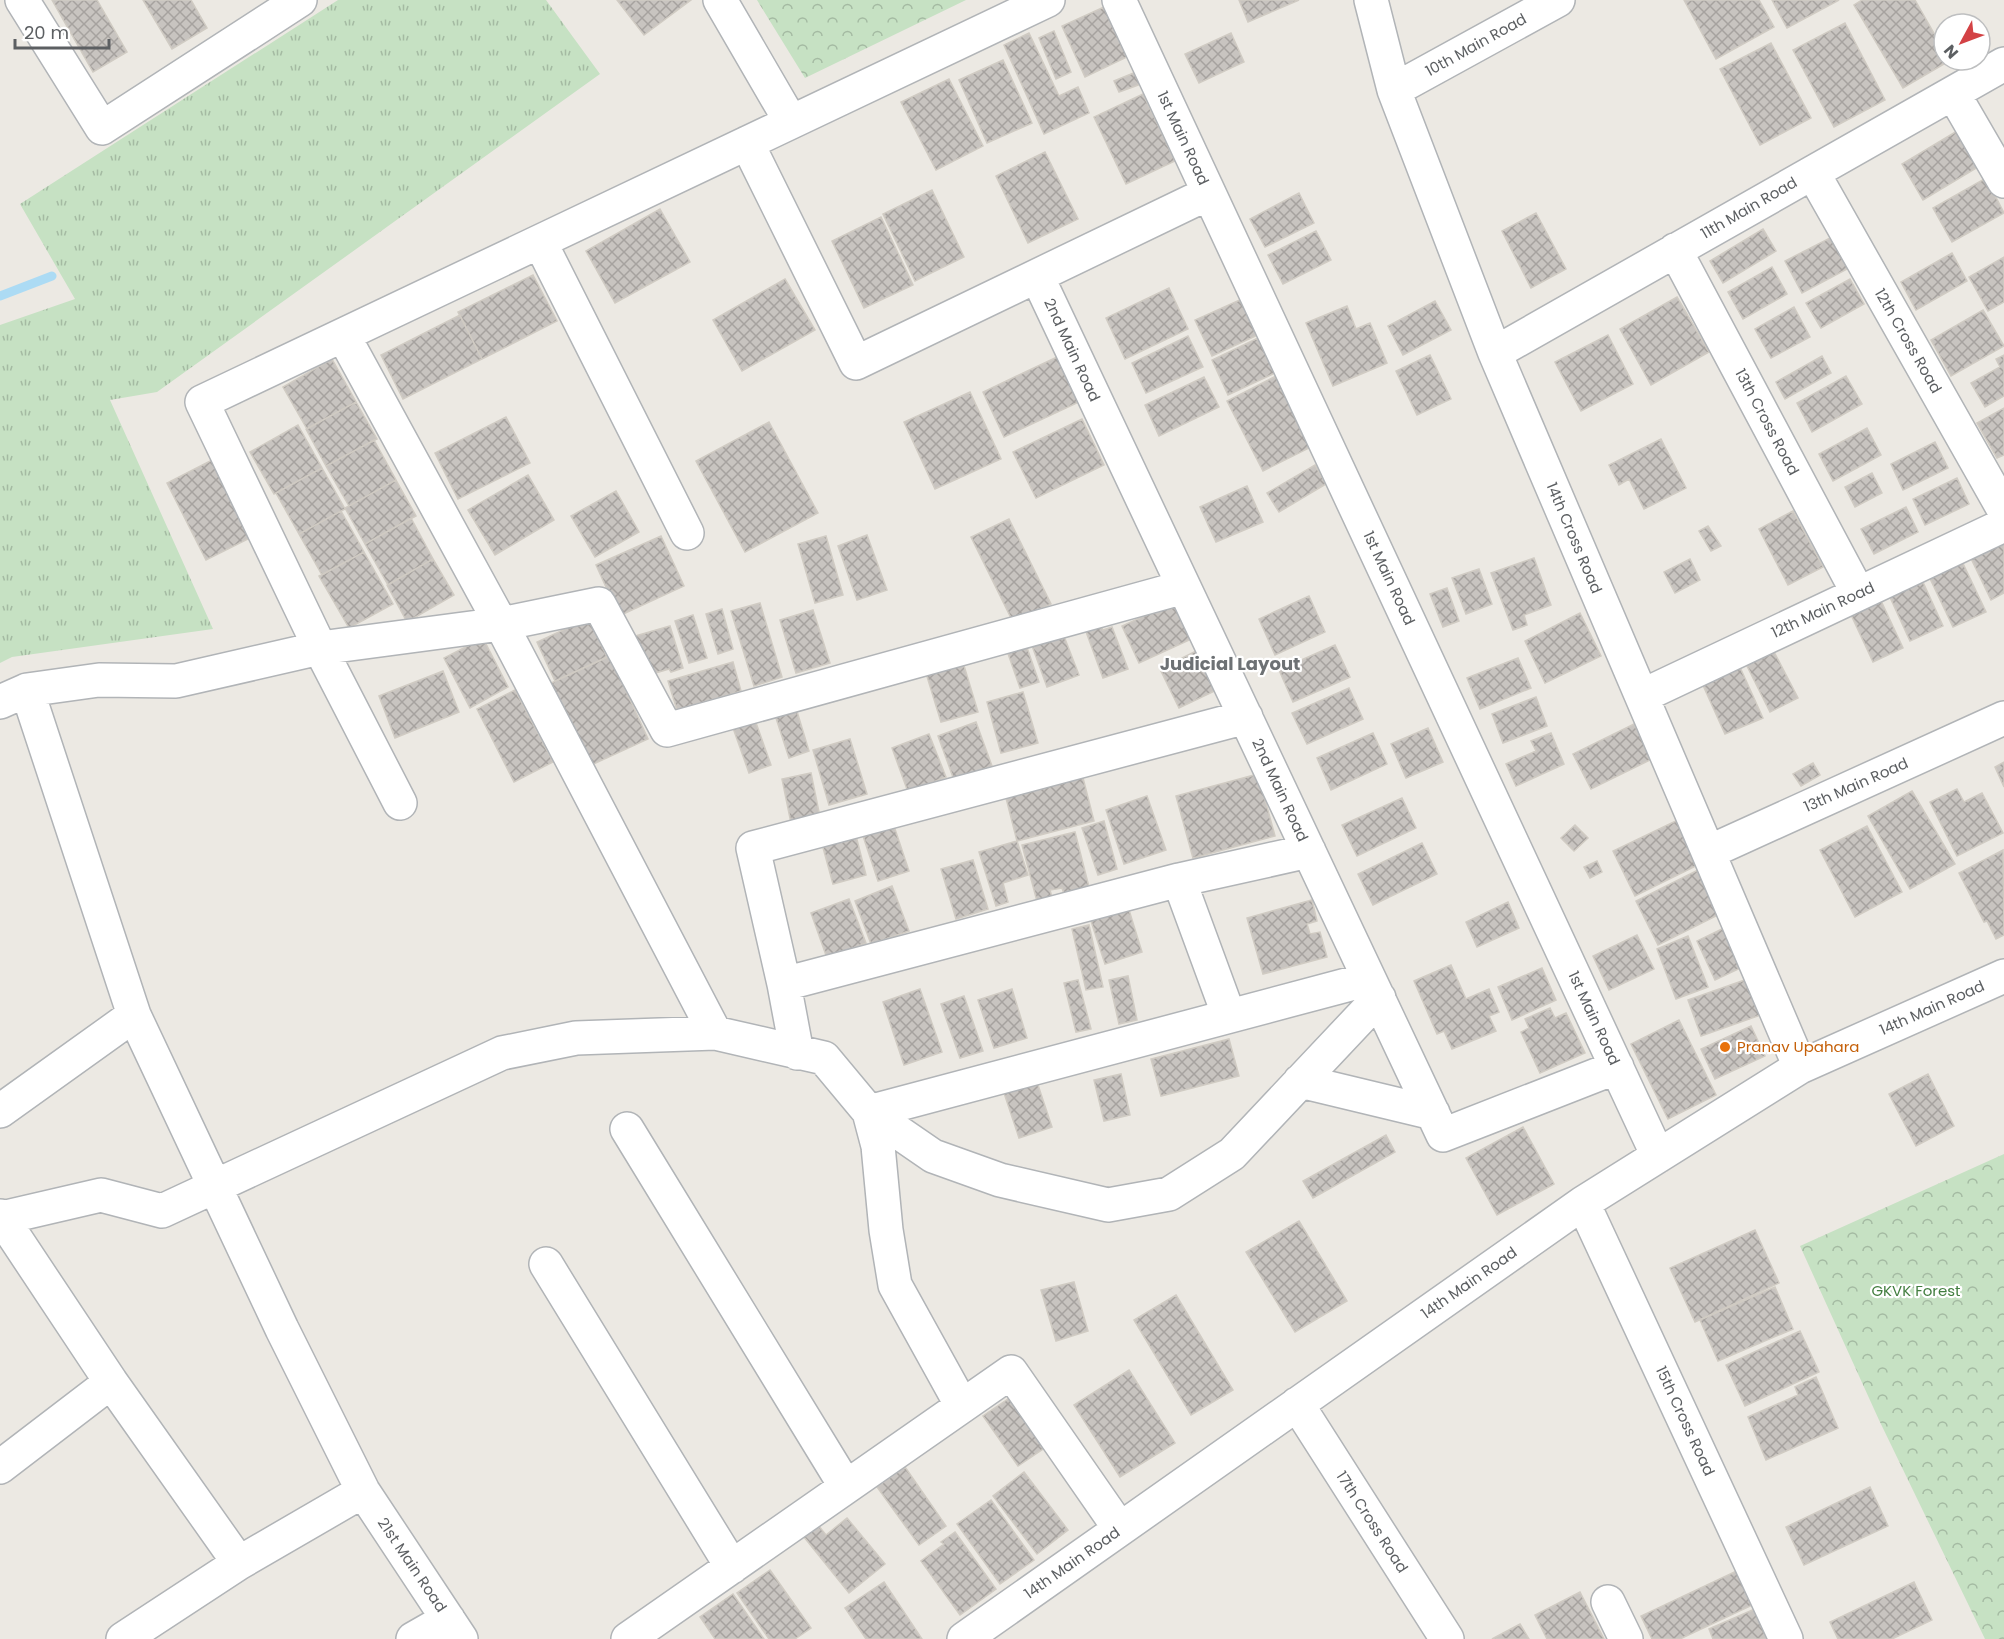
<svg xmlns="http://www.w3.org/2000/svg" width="2004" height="1639" font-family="Poppins,sans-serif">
<defs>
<pattern id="grass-tufts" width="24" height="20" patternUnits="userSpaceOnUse" patternTransform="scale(1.5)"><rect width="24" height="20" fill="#c6e1c3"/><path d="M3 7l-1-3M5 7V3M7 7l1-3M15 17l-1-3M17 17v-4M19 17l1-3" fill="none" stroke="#a4baa2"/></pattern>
<pattern id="forest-crowns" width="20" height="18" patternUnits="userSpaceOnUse" patternTransform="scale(1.5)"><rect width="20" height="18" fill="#c6e1c3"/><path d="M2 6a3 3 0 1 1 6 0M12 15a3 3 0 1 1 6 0" fill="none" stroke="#a4baa2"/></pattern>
<pattern id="building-cross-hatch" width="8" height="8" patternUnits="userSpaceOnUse" patternTransform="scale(1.5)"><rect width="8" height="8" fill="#c8c4c0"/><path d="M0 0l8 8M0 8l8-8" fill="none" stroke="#a6a29f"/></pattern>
</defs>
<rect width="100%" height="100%" fill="#ece9e3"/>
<path fill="url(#grass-tufts)" d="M338 0H546L600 74 157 392 110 400 213 629 12 657 0 663V325L75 299 20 204Z"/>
<path fill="url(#forest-crowns)" d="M757 0H966L805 78Z
M2004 1154V1639H1985L1879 1420 1800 1246Z"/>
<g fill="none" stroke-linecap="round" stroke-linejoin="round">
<path stroke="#acdbf4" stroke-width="9" d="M0 296 52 276"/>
</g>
<path fill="url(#building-cross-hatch)" stroke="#d0cbc3" stroke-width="1.5" d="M52 0H97L127 52 93 72Z
M143 0H191L207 28 172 49Z
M617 0H691L644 35Z
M1239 0H1299L1248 22Z
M1684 0H1759L1774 27 1716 59Z
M1772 0H1839L1787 28Z
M1862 0H1915L1944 51V60L1949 61 1903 88 1854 5Z
M1104 7 1127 57 1085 77 1062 26Z
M1845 23 1885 100 1834 127 1793 50Z
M1054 31 1071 72 1056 79 1039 38Z
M1029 33 1059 96 1078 87 1089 113 1044 134 1004 45Z
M1231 33 1244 62 1199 83 1185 54Z
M1771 43 1811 118 1760 145 1720 69Z
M1003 60 1032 123 987 143 959 80Z
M1136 72 1141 84 1119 92 1114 81Z
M949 79 983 146 936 170 901 102Z
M1143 94 1175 161 1126 184 1094 117Z
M1957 131 1978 167 1923 200 1902 164Z
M1045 152 1078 219 1028 243 996 176Z
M1986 178 2004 213 1952 242 1933 208Z
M932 190 964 257 915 281 883 214Z
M1299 193 1314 223 1265 247 1250 219Z
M660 209 690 262 615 303 586 251Z
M1536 213 1566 269 1531 288 1502 231Z
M881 217 913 285 864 308 832 241Z
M1763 229 1776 251 1723 283 1710 261Z
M1316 231 1331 260 1283 284 1268 255Z
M1832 237 1849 268 1802 293 1785 261Z
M1952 253 1967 281 1916 310 1901 282Z
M2004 257V302L1988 311 1969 277Z
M1772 267 1787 294 1743 319 1728 292Z
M533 275 557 321 482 359 458 312Z
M785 279 815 330 742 371 713 320Z
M1850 279 1864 304 1821 328 1806 303Z
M1169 288 1188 329 1125 359 1106 318Z
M1677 297 1709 352 1651 385 1620 329Z
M1242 299 1258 335 1212 356 1195 320Z
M1435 301 1451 330 1403 355 1388 326Z
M1347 306 1356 329 1370 323 1387 363 1333 386 1306 323Z
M1794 307 1810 337 1771 358 1755 329Z
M1983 310 2004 346 1951 376 1931 340Z
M460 315 482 359 403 399 381 355Z
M1608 335 1633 384 1581 411 1555 362Z
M1188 336 1203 367 1146 393 1132 363Z
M1258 338 1275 373 1228 395 1212 360Z
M1430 355 1451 399 1417 415 1396 371Z
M2004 355V396L1985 407 1971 383 2000 367 1996 359Z
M1822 356 1831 373 1785 399 1776 382Z
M1057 357 1079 402 1004 437 983 392Z
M332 359 356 402 307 429 283 387Z
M1278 375 1315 445 1263 471 1227 401Z
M1846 376 1862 404 1812 432 1797 403Z
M1204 377 1219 407 1159 436 1145 405Z
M970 392 1001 459 935 489 904 422Z
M356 402 377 439 326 466 306 429Z
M2004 408V455L1997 458 1977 423Z
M506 417 530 463 458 499 435 453Z
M1082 419 1104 465 1036 498 1013 452Z
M769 422 818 513 745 552 696 461Z
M298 425 322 468 274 494 250 452Z
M1867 428 1881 455 1833 481 1819 454Z
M1661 439 1686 488 1644 509 1629 479 1619 485 1609 465Z
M374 440 396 480 349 506 326 466Z
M1935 442 1948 468 1903 490 1891 464Z
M216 458 256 535 206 560 167 483Z
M1315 465 1326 484 1279 512 1267 493Z
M322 468 345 509 299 534 276 493Z
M1872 473 1882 493 1855 507 1845 487Z
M528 475 554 520 495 555 468 510Z
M1957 478 1969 504 1925 525 1913 499Z
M396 480 416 516 365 544 345 508Z
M1247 486 1263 522 1216 542 1200 507Z
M616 491 639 532 595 557 571 516Z
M1906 507 1918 532 1874 554 1861 529Z
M341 511 364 552 322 575 299 534Z
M1793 511 1823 567 1788 585 1759 529Z
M411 518 433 559 388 585 365 544Z
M1009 519 1051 604 1013 622 971 537Z
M1708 526 1721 546 1711 551 1699 531Z
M1998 533 2004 544V593L1991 600 1966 548Z
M867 535 887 590 857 600 838 546Z
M661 536 684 586 619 616 596 565Z
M826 536 843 595 815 603 798 544Z
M364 552 393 604 349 628 319 576Z
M1959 555 1986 612 1953 627 1926 570Z
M1534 558 1551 605 1524 615 1527 625 1513 630 1491 573Z
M433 559 454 595 407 622 387 585Z
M1690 559 1700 580 1675 593 1664 572Z
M1479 569 1492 604 1466 614 1452 578Z
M1917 569 1943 626 1910 641 1884 584Z
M1447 588 1459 621 1443 627 1430 594Z
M1876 590 1903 648 1873 662 1846 604Z
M1309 596 1325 632 1275 655 1259 619Z
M1179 600 1196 637 1139 663 1122 626Z
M760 603 782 677 754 686 731 611Z
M722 609 733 649 718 654 706 614Z
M813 610 830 663 796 673 780 620Z
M1580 613 1601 656 1545 683 1525 641Z
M693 615 707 658 689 663 675 621Z
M589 618 607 657 555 681 537 642Z
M1100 623 1103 630 1112 627 1128 669 1103 678 1085 629Z
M670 626 683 668 671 672 669 669 652 674 632 637Z
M1062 631 1079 675 1047 687 1031 643Z
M483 638 508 687 470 708 444 658Z
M1024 639 1039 682 1020 688 1005 645Z
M1335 645 1350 677 1293 702 1279 670Z
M1771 646 1798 698 1770 712 1744 660Z
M1202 648 1221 688 1179 708 1160 669Z
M610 656 648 739 587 767 549 684Z
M1518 658 1531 688 1480 709 1467 678Z
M962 659 978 712 941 722 925 670Z
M733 662 741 691 677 710 668 681Z
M1739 665 1763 718 1725 734 1701 681Z
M443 671 459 712 395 738 379 696Z
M1349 688 1363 719 1307 744 1292 713Z
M515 690 553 762 514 782 477 709Z
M1023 692 1038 743 1001 753 987 702Z
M1536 697 1547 726 1503 743 1492 714Z
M796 708 809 751 789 758 775 715Z
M755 720 771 765 749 773 733 728Z
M976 722 992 766 954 780 938 736Z
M1634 724 1652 759 1591 789 1573 754Z
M1428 728 1443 762 1406 778 1391 744Z
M1373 733 1387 764 1331 790 1317 758Z
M1551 733 1564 764 1516 786 1506 764 1536 751 1531 741Z
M929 734 946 777 908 792 892 748Z
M850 739 867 794 829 805 813 750Z
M2004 762V787L1995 767Z
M1813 763 1820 775 1801 786 1793 774Z
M811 773 820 817 791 823 782 779Z
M1082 774 1094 821 1017 841 1005 794Z
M1258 774 1275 836 1193 858 1176 796Z
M1957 789 1964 802 1982 793 2003 833 1957 856 1930 802Z
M1912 791 1955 864 1910 889 1868 816Z
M1147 796 1166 850 1124 864 1106 810Z
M1402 798 1416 828 1357 856 1342 825Z
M1682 818 1704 862 1635 896 1613 851Z
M892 820 909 871 878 881 861 830Z
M1104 821 1117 869 1098 875 1082 828Z
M853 824 866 875 833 884 819 833Z
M1575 825 1588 838 1574 851 1561 838Z
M1867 826 1902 892 1855 917 1820 850Z
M1075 832 1090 891 1065 897 1062 888 1050 890 1053 901 1038 905 1022 845Z
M1017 841 1028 875 1003 883 1008 902 996 906 979 852Z
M1422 843 1437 874 1373 905 1358 874Z
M2003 850 2004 935 1996 939 1987 921 1984 922 1959 873Z
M973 860 988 909 956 919 941 869Z
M1597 861 1602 872 1590 878 1584 867Z
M1704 867 1726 911 1658 945 1636 901Z
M892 886 909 931 871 944 855 901Z
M1125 897 1142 952 1105 964 1087 909Z
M849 899 866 943 827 958 811 913Z
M1312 900 1317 921 1307 924 1310 934 1320 932 1327 957 1263 974 1247 918Z
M1508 902 1519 928 1477 947 1466 922Z
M1089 925 1103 987 1086 990 1072 929Z
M1728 926 1747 965 1715 980 1697 941Z
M1637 935 1654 969 1609 990 1593 956Z
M1688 936 1708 987 1676 999 1657 949Z
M1451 965 1466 999 1489 989 1499 1012 1489 1016 1496 1031 1452 1049 1444 1031 1437 1034 1414 981Z
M1542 968 1556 1000 1512 1020 1498 987Z
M1128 976 1137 1020 1119 1024 1109 980Z
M1756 976 1769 1012 1701 1036 1688 1000Z
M1078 980 1091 1029 1076 1032 1064 983Z
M920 989 942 1052 904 1065 883 1002Z
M1012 989 1027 1038 994 1048 978 1000Z
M964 996 983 1051 960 1058 941 1004Z
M1550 1008 1555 1018 1566 1013 1585 1053 1540 1073 1521 1032 1529 1028 1525 1019Z
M1679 1020 1716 1095 1668 1119 1631 1044Z
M1751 1026 1765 1056 1715 1079 1701 1049Z
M1229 1039 1239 1076 1161 1096 1151 1059Z
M1121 1074 1130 1115 1104 1121 1094 1080Z
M1928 1074 1954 1126 1916 1146 1889 1094Z
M1036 1079 1052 1127 1019 1138 1003 1090Z
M1523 1127 1554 1184 1497 1215 1466 1158Z
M1386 1135 1395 1152 1313 1198 1303 1181Z
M1299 1221 1347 1301 1295 1332 1246 1252Z
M1755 1230 1779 1283 1695 1322 1670 1268Z
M1074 1282 1088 1331 1056 1341 1041 1290Z
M1775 1287 1793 1329 1718 1361 1700 1320Z
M1176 1295 1233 1390 1191 1415 1134 1320Z
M1800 1331 1819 1372 1745 1406 1726 1365Z
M1129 1370 1175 1443 1120 1477 1074 1405Z
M1816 1377 1838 1428 1766 1460 1748 1417 1798 1395 1795 1387Z
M1014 1395 1049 1445 1018 1466 983 1416Z
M905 1467 946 1526 919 1545 877 1487Z
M1024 1472 1068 1530 1037 1554 993 1496Z
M1870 1487 1888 1526 1804 1565 1786 1527Z
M991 1500 1034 1560 1000 1584 957 1524Z
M847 1518 885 1564 849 1593 804 1537 818 1525 826 1535Z
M955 1532 996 1589 960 1615 921 1561 944 1544 941 1542Z
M1745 1567 1761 1601 1680 1639H1652L1641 1616Z
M770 1570 811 1628 795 1639H769L737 1593Z
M884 1582 922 1639H866L845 1608Z
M1914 1582 1932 1620 1892 1639H1838L1830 1622Z
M1580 1592 1604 1639H1547L1535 1615Z
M733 1594 764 1639H715L700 1617Z
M1757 1608 1770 1639H1713L1709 1629Z
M1520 1624 1529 1639H1492Z"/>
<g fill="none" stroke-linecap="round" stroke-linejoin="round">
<g stroke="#b1b4b7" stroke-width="36">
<path id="minor" d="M22 0 102 128 300 0
M720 0 791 122
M1119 0 1658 1156
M1371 0 1394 90 1495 353 1800 1067
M1394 90 1558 0
M1953 93 2004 181
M747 143 856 363 1209 193
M1813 173 2004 510
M540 242 687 533
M1675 250 1858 593
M1037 276 1443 1135 1617 1067
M343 335 501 624 715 1033
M1495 353 2004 64
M27 690 134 1015 282 1329 363 1491 461 1639
M1642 696 2004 525
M0 702 27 690 99 680 176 681 320 648 501 624 599 604 667 730 1184 587
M400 803 320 648 202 402 1048 0
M1709 852 2004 718
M1179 880 1229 1016
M784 984 753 848 1246 717
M797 1053 784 984 1179 880 1309 851
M1300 1081 1433 1113
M0 1111 134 1015
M869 1112 933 1156 1000 1180 1108 1205 1169 1194 1232 1154 1379 998
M869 1112 878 1146 886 1230 895 1285 962 1406
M627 1129 846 1487
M1583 1203 1786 1639
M0 1216 2 1218 101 1195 162 1211 502 1053 576 1038 715 1033 824 1058 869 1112 1369 979
M0 1219 2 1218 111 1382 239 1563
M546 1264 732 1567
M1297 1404 1447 1639
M0 1467 111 1382
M1608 1602 1626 1639
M123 1639 239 1563 363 1491
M413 1639 448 1619
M628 1639 1011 1372 1120 1529
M964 1639 1583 1203 1800 1067 2004 976"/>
</g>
<use href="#minor" stroke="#fff" stroke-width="33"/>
</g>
<circle fill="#e8710a" stroke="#fff" stroke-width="2" cx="1725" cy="1047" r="6"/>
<g text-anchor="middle" stroke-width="4.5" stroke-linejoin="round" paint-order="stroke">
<g font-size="15" fill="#5c5f62" stroke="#fff">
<text transform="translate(1476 45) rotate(-29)" y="5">10th Main Road</text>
<text transform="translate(1183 138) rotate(65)" y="5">1st Main Road</text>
<text transform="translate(1749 208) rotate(-30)" y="5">11th Main Road</text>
<text transform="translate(1908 341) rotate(60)" y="5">12th Cross Road</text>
<text transform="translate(1072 350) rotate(65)" y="5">2nd Main Road</text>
<text transform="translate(1767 422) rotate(62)" y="5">13th Cross Road</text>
<text transform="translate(1574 538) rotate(67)" y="5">14th Cross Road</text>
<text transform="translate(1389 578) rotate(65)" y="5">1st Main Road</text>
<text transform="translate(1823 610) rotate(-25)" y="5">12th Main Road</text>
<text transform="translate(1856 785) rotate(-24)" y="5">13th Main Road</text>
<text transform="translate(1280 790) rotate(65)" y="5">2nd Main Road</text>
<text transform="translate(1932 1008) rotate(-24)" y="5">14th Main Road</text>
<text transform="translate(1594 1018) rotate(65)" y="5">1st Main Road</text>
<text transform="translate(1469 1283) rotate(-35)" y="5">14th Main Road</text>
<text transform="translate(1685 1421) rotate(65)" y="5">15th Cross Road</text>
<text transform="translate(1372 1522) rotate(57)" y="5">17th Cross Road</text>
<text transform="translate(1072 1563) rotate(-35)" y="5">14th Main Road</text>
<text transform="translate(412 1565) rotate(56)" y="5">21st Main Road</text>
</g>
<g font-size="15" fill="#c56008" stroke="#fff" text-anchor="start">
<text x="1737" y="1052">Pranav Upahara</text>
</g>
<g font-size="15" fill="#427e3f" stroke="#fff">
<text x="1916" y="1296">GKVK Forest</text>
</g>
<g font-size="18" font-weight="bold" fill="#6d7174" stroke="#fff">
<text x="1230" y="670">Judicial Layout</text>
</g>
</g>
<g transform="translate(1962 42) rotate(229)"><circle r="28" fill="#ffffff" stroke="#bebfc0" stroke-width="1.5"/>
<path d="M0-4.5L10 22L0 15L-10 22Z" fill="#d34245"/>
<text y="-9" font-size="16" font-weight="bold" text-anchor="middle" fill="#5c5f62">N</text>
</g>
<path d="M15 39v9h94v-9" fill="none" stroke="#5c5f62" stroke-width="3"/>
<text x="24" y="39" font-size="18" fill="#5c5f62" stroke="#ffffff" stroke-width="4.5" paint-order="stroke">20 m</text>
</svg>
